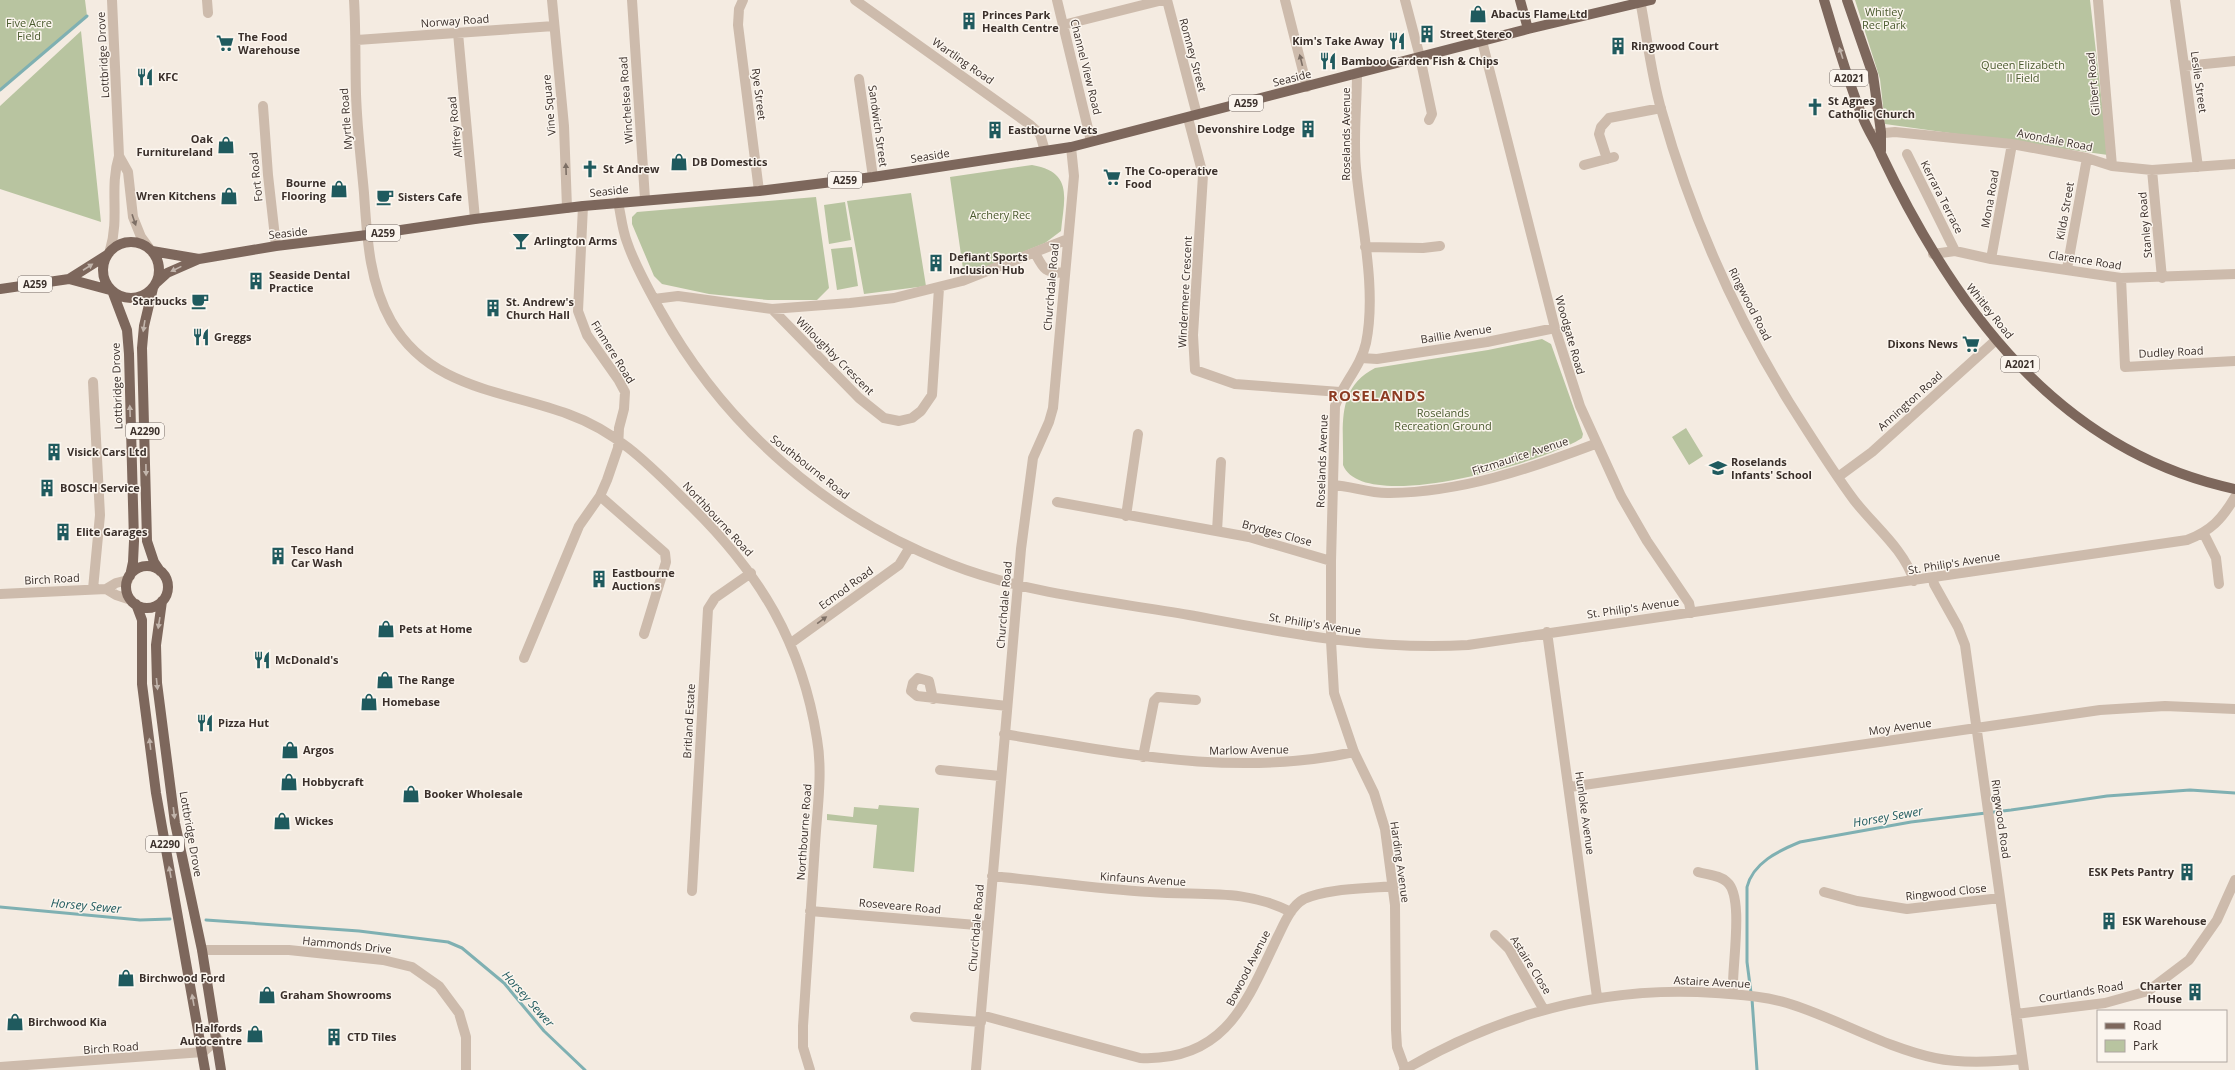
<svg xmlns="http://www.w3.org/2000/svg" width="2235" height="1070" font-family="'Open Sans',sans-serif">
<rect width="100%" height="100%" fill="#f4ebe1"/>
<path fill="#b8c4a0" d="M0 0H85L87 16 0 90Z
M1855 0H2090L2108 155 1885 124 1880 79Z
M81 31 101 222 0 189V106Z
M1032 165C1074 172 1064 199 1061 231L1045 243 964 276 950 177Z
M911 193 926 286 864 294 847 201Z
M816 197 829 288 817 300H768L709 294 662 284 654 276 632 224V217L637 212Z
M845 202 851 240 829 244 824 205Z
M852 247 858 286 837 290 831 249Z
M1542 339 1551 344 1583 434 1582 438C1548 461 1363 516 1343 465 1344 426 1335 389 1375 368L1488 350Z
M1686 428 1703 456 1689 465 1672 437Z
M879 805 919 808 914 872 873 868 877 825 827 820V814L853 817 854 807 878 809Z"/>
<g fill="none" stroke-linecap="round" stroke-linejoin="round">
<path stroke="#7fb0b2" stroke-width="3" d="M0 90 87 16
M0 907 140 920 170 919
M206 920 359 931 448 942 462 948 504 983 544 1031 585 1070
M1751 993 1747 962V887C1753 863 1778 851 1800 842L1911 822 2011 810 2107 796 2190 790 2235 793
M1752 999 1757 1070"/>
<path stroke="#cdbbac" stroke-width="10" d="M207 0 208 13
M354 0C356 31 355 62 356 94 357 127 361 160 364 193 367 237 369 282 391 321 430 389 503 390 568 414 621 433 653 469 692 507 760 574 802 643 817 739 823 774 817 810 815 845 811 905 807 966 803 1026V1047L810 1070
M552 0 564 126 567 208
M632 0 645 199
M743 0 739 9 738 25 759 191
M855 0 1029 124 1040 134 1045 151
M1057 0 1091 141
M1167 0 1197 115
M1285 0 1307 87
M1405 0 1420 57 1432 114 1429 120
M1640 0C1647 36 1651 74 1661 109 1690 212 1733 311 1789 402 1810 435 1831 469 1854 500 1874 526 1904 549 1914 581
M2098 0 2112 166
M2175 0 2198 167
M1063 25 1163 0
M458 33 475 219
M357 40 554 26
M1482 41 1555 328 1580 406 1621 496 1647 541 1689 603 1691 613
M2185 66 2235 61
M1357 74C1357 105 1353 137 1356 168 1361 223 1377 289 1366 343 1361 366 1343 384 1335 406L1331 561V641L1334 693 1354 752 1374 793 1385 829 1395 905 1396 1030 1397 1047 1405 1069
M859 79 873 177
M263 106 268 175 276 246
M1188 118 1203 175 1193 335 1195 370 1235 384 1340 392
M1873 134 1895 132 2012 144 2087 158 2112 166 2152 170 2235 164
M1907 154 1955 251
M119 156 128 172 133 217 141 237 149 248
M1607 159 1599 134 1601 127 1609 118 1661 108
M1584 165 1614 157
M2152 170 2162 278
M618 202C621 215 622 229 627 242 635 266 649 290 661 312 725 427 828 517 950 564 1026 594 1109 601 1189 615 1282 632 1373 651 1468 645L2187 540C2211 531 2222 519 2235 497
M1365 247 1423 248 1440 246
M110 250C120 217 109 188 119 156L112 0
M1035 253C1044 270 1044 272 1064 273
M1933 254 1955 251 1991 259 2121 278 2235 274
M1991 259 2012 144
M2067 269 2087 158
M2121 278 2125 367 2235 361
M654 299 678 296 772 309 850 303 894 298 962 281 1068 239
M772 309 859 398 884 418 899 421 912 418 921 411 932 395 939 288
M1361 358 1377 359 1487 342 1555 328
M93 382 100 515 93 589
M1838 477 1872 452 1996 340
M1333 485C1352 486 1370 494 1390 493 1462 492 1529 469 1595 444
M600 496 665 553 666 562 644 634
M1057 502 1249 537 1331 561
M1126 516 1138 434
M1217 531 1221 462
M2204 534 2216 558 2219 584
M1933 578 1934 584 1958 627 1965 645 2024 1070
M106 589 116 583 128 580
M0 594 106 589 116 595 131 600
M1547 632 1597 997
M791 643 899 565 910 547
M524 658 579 526 600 496 607 480 618 448 619 428 624 409 625 392 618 379 587 335 578 311 583 206
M933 699 929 681 918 678 913 683 911 691 917 696 1007 706
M1004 734C1121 753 1237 778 1354 752
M1143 757 1154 701 1158 697 1196 700
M940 770 1000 776
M1570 787 2100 710 2165 706 2235 709
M1698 872C1708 875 1720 875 1727 882 1745 897 1731 970 1733 994
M992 876C1045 881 1097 889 1150 892 1201 896 1244 888 1291 912
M692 891 708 609 715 598 751 573
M1824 892 1857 901 1907 909 2000 898
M810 911 988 926
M1495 935 1509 949 1544 1010
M202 950H289L383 960 412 967 439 986 459 1013 466 1037V1070
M2016 1014 2105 1003 2148 991 2189 960 2217 920 2235 880
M981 1015 1140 1058C1226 1062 1247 1001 1278 936 1284 924 1291 906 1304 899 1328 888 1367 889 1394 886
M915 1017 981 1022
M0 1067 203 1052 218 1039
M976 1070 1021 549 1033 458 1049 422 1053 408 1074 176 1071 147
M1404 1070C1500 1014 1605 985 1716 993 1740 995 1764 996 1787 1003 1837 1018 1883 1047 1935 1058 1963 1064 1994 1062 2022 1059"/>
<path stroke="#7d675c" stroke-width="10" d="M1520 0 1528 29
M1824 0C1836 39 1847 80 1863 118 1868 131 1876 142 1881 154 1954 308 2059 452 2235 489
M1847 0 1873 75 1881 132V151
M103 270a28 28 0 1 1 56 0a28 28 0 1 1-56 0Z
M152 251 199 259
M69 279 110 290
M156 283 167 273 199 259 276 246 367 235 475 219 583 206 759 191 873 177 1071 147 1528 29 1651 0
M153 288 144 326 142 348 147 541 154 562 160 571
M0 289 69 279 107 255
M113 293 127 330 129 354 134 541 133 562 130 576
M126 587a21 21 0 1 1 42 0a21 21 0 1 1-42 0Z
M162 601 156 645 157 683 175 823 202 950 221 1070
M136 604 142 620V684L156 793 205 1070"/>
</g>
<defs><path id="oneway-solid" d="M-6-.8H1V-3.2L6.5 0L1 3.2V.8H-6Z"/></defs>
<g fill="#c2b5ac">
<use href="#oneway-solid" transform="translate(1841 53) rotate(-108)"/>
<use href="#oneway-solid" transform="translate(88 267) rotate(-33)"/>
<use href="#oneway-solid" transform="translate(176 269) rotate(154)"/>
<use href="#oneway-solid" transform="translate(144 326) rotate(99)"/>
<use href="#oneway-solid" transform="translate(130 411) rotate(-92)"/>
<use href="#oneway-solid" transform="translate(146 470) rotate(89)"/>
<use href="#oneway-solid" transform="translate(159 623) rotate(99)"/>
<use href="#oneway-solid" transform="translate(157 684) rotate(84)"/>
<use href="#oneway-solid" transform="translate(150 744) rotate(-97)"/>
<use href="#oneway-solid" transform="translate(174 813) rotate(83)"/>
<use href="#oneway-solid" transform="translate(170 872) rotate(-100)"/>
<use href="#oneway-solid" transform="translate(193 1000) rotate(-100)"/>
</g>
<g fill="#7d6f65">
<use href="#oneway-solid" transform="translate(1301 60) rotate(-104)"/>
<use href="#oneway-solid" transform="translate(566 169) rotate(-92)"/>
<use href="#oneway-solid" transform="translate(134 220) rotate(71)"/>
<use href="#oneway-solid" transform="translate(822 620) rotate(-36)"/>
</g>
<defs>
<g id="shop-bare" transform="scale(1.38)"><path d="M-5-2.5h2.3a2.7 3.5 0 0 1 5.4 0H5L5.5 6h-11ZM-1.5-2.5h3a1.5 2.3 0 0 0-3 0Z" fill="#1f5a5e" stroke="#fbf5ee" stroke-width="2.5" paint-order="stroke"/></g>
<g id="building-bare" transform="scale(1.38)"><path d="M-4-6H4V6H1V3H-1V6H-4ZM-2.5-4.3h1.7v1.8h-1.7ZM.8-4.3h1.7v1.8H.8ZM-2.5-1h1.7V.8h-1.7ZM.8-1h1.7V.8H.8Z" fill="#1f5a5e" stroke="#fbf5ee" stroke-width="2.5" paint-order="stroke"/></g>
<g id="restaurant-bare" transform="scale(1.38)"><path d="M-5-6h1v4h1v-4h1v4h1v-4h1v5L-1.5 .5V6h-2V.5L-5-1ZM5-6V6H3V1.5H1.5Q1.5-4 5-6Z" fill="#1f5a5e" stroke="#fbf5ee" stroke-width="2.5" paint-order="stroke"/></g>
<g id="supermarket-bare" transform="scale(1.38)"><path d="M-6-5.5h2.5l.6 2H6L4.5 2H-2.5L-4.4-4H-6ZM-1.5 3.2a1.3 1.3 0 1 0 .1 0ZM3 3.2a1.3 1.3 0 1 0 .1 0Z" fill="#1f5a5e" stroke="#fbf5ee" stroke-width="2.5" paint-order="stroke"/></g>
<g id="church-bare" transform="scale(1.38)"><path d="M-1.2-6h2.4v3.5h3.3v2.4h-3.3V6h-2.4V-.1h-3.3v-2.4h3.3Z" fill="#1f5a5e" stroke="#fbf5ee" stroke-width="2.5" paint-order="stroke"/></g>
<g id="cafe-bare" transform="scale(1.38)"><path d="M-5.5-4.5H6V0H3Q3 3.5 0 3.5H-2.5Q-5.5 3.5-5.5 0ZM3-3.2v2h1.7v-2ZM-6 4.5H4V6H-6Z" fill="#1f5a5e" stroke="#fbf5ee" stroke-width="2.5" paint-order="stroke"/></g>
<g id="bar-bare" transform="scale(1.38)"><path d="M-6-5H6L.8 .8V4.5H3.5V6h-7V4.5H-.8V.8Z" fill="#1f5a5e" stroke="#fbf5ee" stroke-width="2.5" paint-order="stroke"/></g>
<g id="school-bare" transform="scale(1.38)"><path d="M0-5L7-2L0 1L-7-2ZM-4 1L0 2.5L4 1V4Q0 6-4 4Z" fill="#1f5a5e" stroke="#fbf5ee" stroke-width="2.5" paint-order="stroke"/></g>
</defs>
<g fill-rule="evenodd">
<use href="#shop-bare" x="1478" y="14"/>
<use href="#building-bare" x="969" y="21"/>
<use href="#building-bare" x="1427" y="34"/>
<use href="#restaurant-bare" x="1397" y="41"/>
<use href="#supermarket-bare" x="225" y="43"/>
<use href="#building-bare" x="1618" y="46"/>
<use href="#restaurant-bare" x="1328" y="61"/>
<use href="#restaurant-bare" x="145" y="77"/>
<use href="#church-bare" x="1815" y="107"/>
<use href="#building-bare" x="1308" y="129"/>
<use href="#building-bare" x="995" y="130"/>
<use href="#shop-bare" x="226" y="145"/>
<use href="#shop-bare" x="679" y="162"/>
<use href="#church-bare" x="590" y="169"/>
<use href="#supermarket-bare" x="1112" y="177"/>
<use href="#shop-bare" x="339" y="189"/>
<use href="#shop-bare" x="229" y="196"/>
<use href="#cafe-bare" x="385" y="197"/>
<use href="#bar-bare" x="521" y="241"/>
<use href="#building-bare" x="936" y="263"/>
<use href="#building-bare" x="256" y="281"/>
<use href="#cafe-bare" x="200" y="301"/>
<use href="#building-bare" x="493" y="308"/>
<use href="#restaurant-bare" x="201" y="337"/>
<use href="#supermarket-bare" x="1971" y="344"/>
<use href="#building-bare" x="54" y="452"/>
<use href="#school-bare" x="1718" y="468"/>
<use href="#building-bare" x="47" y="488"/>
<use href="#building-bare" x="63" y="532"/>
<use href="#building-bare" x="278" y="556"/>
<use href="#building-bare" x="599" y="579"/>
<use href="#shop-bare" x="386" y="629"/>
<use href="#restaurant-bare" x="262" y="660"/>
<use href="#shop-bare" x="385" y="680"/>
<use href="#shop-bare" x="369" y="702"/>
<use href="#restaurant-bare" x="205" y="723"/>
<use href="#shop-bare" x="290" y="750"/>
<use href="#shop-bare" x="289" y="782"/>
<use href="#shop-bare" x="411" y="794"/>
<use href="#shop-bare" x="282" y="821"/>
<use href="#building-bare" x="2187" y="872"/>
<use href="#building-bare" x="2109" y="921"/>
<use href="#shop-bare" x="126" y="978"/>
<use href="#building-bare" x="2195" y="992"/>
<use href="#shop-bare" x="267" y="995"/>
<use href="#shop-bare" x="15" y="1022"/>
<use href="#shop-bare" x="255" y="1034"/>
<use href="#building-bare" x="334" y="1037"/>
</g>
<g text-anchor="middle" stroke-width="3" stroke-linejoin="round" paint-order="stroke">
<g fill="#fbf5ee" stroke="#756b66" stroke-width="1">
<rect x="1830" y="70" width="38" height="16" rx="3"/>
<rect x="1229" y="95" width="34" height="16" rx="3"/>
<rect x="828" y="172" width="34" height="16" rx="3"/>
<rect x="366" y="225" width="34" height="16" rx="3"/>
<rect x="18" y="276" width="34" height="16" rx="3"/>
<rect x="2001" y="356" width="38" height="16" rx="3"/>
<rect x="126" y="423" width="38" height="16" rx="3"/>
<rect x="146" y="836" width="38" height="16" rx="3"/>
</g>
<g font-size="10" font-weight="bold" fill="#3b302b">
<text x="1849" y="82">A2021</text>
<text x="1246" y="107">A259</text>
<text x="845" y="184">A259</text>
<text x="383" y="237">A259</text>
<text x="35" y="288">A259</text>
<text x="2020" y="368">A2021</text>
<text x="145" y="435">A2290</text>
<text x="165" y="848">A2290</text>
</g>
<g font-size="11" fill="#4a5a2e" stroke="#fbf5ee">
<text x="1884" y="16">Whitley<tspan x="1884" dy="13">Rec Park</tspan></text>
<text x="29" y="27">Five Acre<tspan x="29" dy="13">Field</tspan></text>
<text x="2023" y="69">Queen Elizabeth<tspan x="2023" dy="13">II Field</tspan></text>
<text x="1000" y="219">Archery Rec</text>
<text x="1443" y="417">Roselands<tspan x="1443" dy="13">Recreation Ground</tspan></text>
</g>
<g font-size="11" font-weight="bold" fill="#3b302b" stroke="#fbf5ee" text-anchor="start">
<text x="1491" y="18">Abacus Flame Ltd</text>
<text x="982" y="19">Princes Park<tspan x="982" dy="13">Health Centre</tspan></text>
<text x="1440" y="38">Street Stereo</text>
<text x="238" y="41">The Food<tspan x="238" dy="13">Warehouse</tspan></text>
<text x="1384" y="45" text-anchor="end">Kim's Take Away</text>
<text x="1631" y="50">Ringwood Court</text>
<text x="1341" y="65">Bamboo Garden Fish &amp; Chips</text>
<text x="158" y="81">KFC</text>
<text x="1828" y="105">St Agnes<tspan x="1828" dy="13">Catholic Church</tspan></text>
<text x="1295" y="133" text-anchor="end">Devonshire Lodge</text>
<text x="1008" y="134">Eastbourne Vets</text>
<text x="213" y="143" text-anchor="end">Oak<tspan x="213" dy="13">Furnitureland</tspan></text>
<text x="692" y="166">DB Domestics</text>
<text x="603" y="173">St Andrew</text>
<text x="1125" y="175">The Co-operative<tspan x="1125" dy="13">Food</tspan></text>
<text x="326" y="187" text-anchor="end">Bourne<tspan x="326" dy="13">Flooring</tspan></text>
<text x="216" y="200" text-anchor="end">Wren Kitchens</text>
<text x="398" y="201">Sisters Cafe</text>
<text x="534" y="245">Arlington Arms</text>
<text x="949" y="261">Defiant Sports<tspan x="949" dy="13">Inclusion Hub</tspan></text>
<text x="269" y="279">Seaside Dental<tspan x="269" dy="13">Practice</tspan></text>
<text x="187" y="305" text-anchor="end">Starbucks</text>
<text x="506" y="306">St. Andrew's<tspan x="506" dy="13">Church Hall</tspan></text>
<text x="214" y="341">Greggs</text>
<text x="1958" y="348" text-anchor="end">Dixons News</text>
<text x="67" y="456">Visick Cars Ltd</text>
<text x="1731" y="466">Roselands<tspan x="1731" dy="13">Infants' School</tspan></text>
<text x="60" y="492">BOSCH Service</text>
<text x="76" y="536">Elite Garages</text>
<text x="291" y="554">Tesco Hand<tspan x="291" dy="13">Car Wash</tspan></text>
<text x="612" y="577">Eastbourne<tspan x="612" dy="13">Auctions</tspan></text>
<text x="399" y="633">Pets at Home</text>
<text x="275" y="664">McDonald's</text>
<text x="398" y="684">The Range</text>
<text x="382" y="706">Homebase</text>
<text x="218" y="727">Pizza Hut</text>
<text x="303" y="754">Argos</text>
<text x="302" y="786">Hobbycraft</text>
<text x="424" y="798">Booker Wholesale</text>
<text x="295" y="825">Wickes</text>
<text x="2174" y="876" text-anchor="end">ESK Pets Pantry</text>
<text x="2122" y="925">ESK Warehouse</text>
<text x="139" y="982">Birchwood Ford</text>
<text x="2182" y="990" text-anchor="end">Charter<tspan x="2182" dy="13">House</tspan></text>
<text x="280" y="999">Graham Showrooms</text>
<text x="28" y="1026">Birchwood Kia</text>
<text x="242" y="1032" text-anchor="end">Halfords<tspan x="242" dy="13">Autocentre</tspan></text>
<text x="347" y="1041">CTD Tiles</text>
</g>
<g font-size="11" fill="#3b302b" stroke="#fbf5ee">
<text transform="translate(455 21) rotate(-4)" y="4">Norway Road</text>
<text transform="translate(103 55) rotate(-93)" y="4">Lottbridge Drove</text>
<text transform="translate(1193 55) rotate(75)" y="4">Romney Street</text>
<text transform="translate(963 61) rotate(35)" y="4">Wartling Road</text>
<text transform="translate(1086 67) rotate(76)" y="4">Channel View Road</text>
<text transform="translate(1292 78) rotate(-14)" y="4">Seaside</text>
<text transform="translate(2199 82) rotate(82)" y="4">Leslie Street</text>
<text transform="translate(2093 84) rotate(-95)" y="4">Gilbert Road</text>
<text transform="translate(759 94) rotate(83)" y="4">Rye Street</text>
<text transform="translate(626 100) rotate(-94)" y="4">Winchelsea Road</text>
<text transform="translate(549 105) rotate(-95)" y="4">Vine Square</text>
<text transform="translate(346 119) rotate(-94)" y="4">Myrtle Road</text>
<text transform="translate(878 126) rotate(82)" y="4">Sandwich Street</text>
<text transform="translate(455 127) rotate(-96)" y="4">Allfrey Road</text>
<text transform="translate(1346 134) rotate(-90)" y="4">Roselands Avenue</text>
<text transform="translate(2055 140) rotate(11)" y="4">Avondale Road</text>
<text transform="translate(930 156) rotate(-9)" y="4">Seaside</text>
<text transform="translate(256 177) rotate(-96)" y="4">Fort Road</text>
<text transform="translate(609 191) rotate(-6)" y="4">Seaside</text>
<text transform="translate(1942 197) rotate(63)" y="4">Kerrara Terrace</text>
<text transform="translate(1990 199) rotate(-80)" y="4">Mona Road</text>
<text transform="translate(2065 211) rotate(-80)" y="4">Kilda Street</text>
<text transform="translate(2145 225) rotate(-95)" y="4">Stanley Road</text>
<text transform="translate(288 233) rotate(-6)" y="4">Seaside</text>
<text transform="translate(2085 260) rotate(9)" y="4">Clarence Road</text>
<text transform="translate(1051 287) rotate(-85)" y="4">Churchdale Road</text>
<text transform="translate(1185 292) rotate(-87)" y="4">Windermere Crescent</text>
<text transform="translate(1750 304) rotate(63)" y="4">Ringwood Road</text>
<text transform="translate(1990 311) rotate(51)" y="4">Whitley Road</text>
<text transform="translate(1456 334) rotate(-9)" y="4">Baillie Avenue</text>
<text transform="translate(1570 335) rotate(74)" y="4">Woodgate Road</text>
<text transform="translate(613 352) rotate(58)" y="4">Finmere Road</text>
<text transform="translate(2171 352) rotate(-3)" y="4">Dudley Road</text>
<text transform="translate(835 356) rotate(45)" y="4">Willoughby Crescent</text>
<text transform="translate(117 386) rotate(-92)" y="4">Lottbridge Drove</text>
<text transform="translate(1910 401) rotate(-42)" y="4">Annington Road</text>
<text transform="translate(1520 456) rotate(-18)" y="4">Fitzmaurice Avenue</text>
<text transform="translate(1322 461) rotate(-88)" y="4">Roselands Avenue</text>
<text transform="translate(810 467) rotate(38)" y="4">Southbourne Road</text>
<text transform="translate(718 519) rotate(47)" y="4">Northbourne Road</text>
<text transform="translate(1277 533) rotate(15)" y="4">Brydges Close</text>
<text transform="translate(1954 563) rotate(-9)" y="4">St. Philip's Avenue</text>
<text transform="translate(52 579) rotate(-3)" y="4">Birch Road</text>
<text transform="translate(846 588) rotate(-36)" y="4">Ecmod Road</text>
<text transform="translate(1004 605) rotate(-85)" y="4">Churchdale Road</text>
<text transform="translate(1633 608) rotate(-8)" y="4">St. Philip's Avenue</text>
<text transform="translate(1315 624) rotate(9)" y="4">St. Philip's Avenue</text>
<text transform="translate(689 721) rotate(-87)" y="4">Britland Estate</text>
<text transform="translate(1900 727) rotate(-8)" y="4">Moy Avenue</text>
<text transform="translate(1249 750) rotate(-1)" y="4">Marlow Avenue</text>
<text transform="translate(1585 813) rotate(82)" y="4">Hunloke Avenue</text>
<text transform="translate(2001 819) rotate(82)" y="4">Ringwood Road</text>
<text transform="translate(804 832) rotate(-86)" y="4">Northbourne Road</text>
<text transform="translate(191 834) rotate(80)" y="4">Lottbridge Drove</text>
<text transform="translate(1400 862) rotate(82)" y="4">Harding Avenue</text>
<text transform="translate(1143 879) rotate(4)" y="4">Kinfauns Avenue</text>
<text transform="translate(1946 892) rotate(-6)" y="4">Ringwood Close</text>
<text transform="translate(900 906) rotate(5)" y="4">Roseveare Road</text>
<text transform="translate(976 928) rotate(-85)" y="4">Churchdale Road</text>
<text transform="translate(347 945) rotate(6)" y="4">Hammonds Drive</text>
<text transform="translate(1531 965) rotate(58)" y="4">Astaire Close</text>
<text transform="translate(1248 968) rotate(-63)" y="4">Bowood Avenue</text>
<text transform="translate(1712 982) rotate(3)" y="4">Astaire Avenue</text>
<text transform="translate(2081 992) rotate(-9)" y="4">Courtlands Road</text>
<text transform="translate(111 1048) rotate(-4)" y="4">Birch Road</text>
</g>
<g font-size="12" font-style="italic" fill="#1f5a5e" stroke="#fbf5ee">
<text transform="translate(1888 817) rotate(-10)" y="4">Horsey Sewer</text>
<text transform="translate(86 906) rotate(5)" y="4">Horsey Sewer</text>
<text transform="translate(528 999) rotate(48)" y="4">Horsey Sewer</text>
</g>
<g font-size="15" font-weight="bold" letter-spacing="1" fill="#8c3b22" stroke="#fbf5ee">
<text x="1377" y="401">ROSELANDS</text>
</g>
</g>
<rect x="2097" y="1010" width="130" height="52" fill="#fbf5ee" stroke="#aea6a0"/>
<rect x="2105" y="1023" width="20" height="6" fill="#7d675c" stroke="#aea6a0"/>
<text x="2133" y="1030" font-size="12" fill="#3b302b">Road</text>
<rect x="2105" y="1040" width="20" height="12" fill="#b8c4a0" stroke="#aea6a0"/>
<text x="2133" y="1050" font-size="12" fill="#3b302b">Park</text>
</svg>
